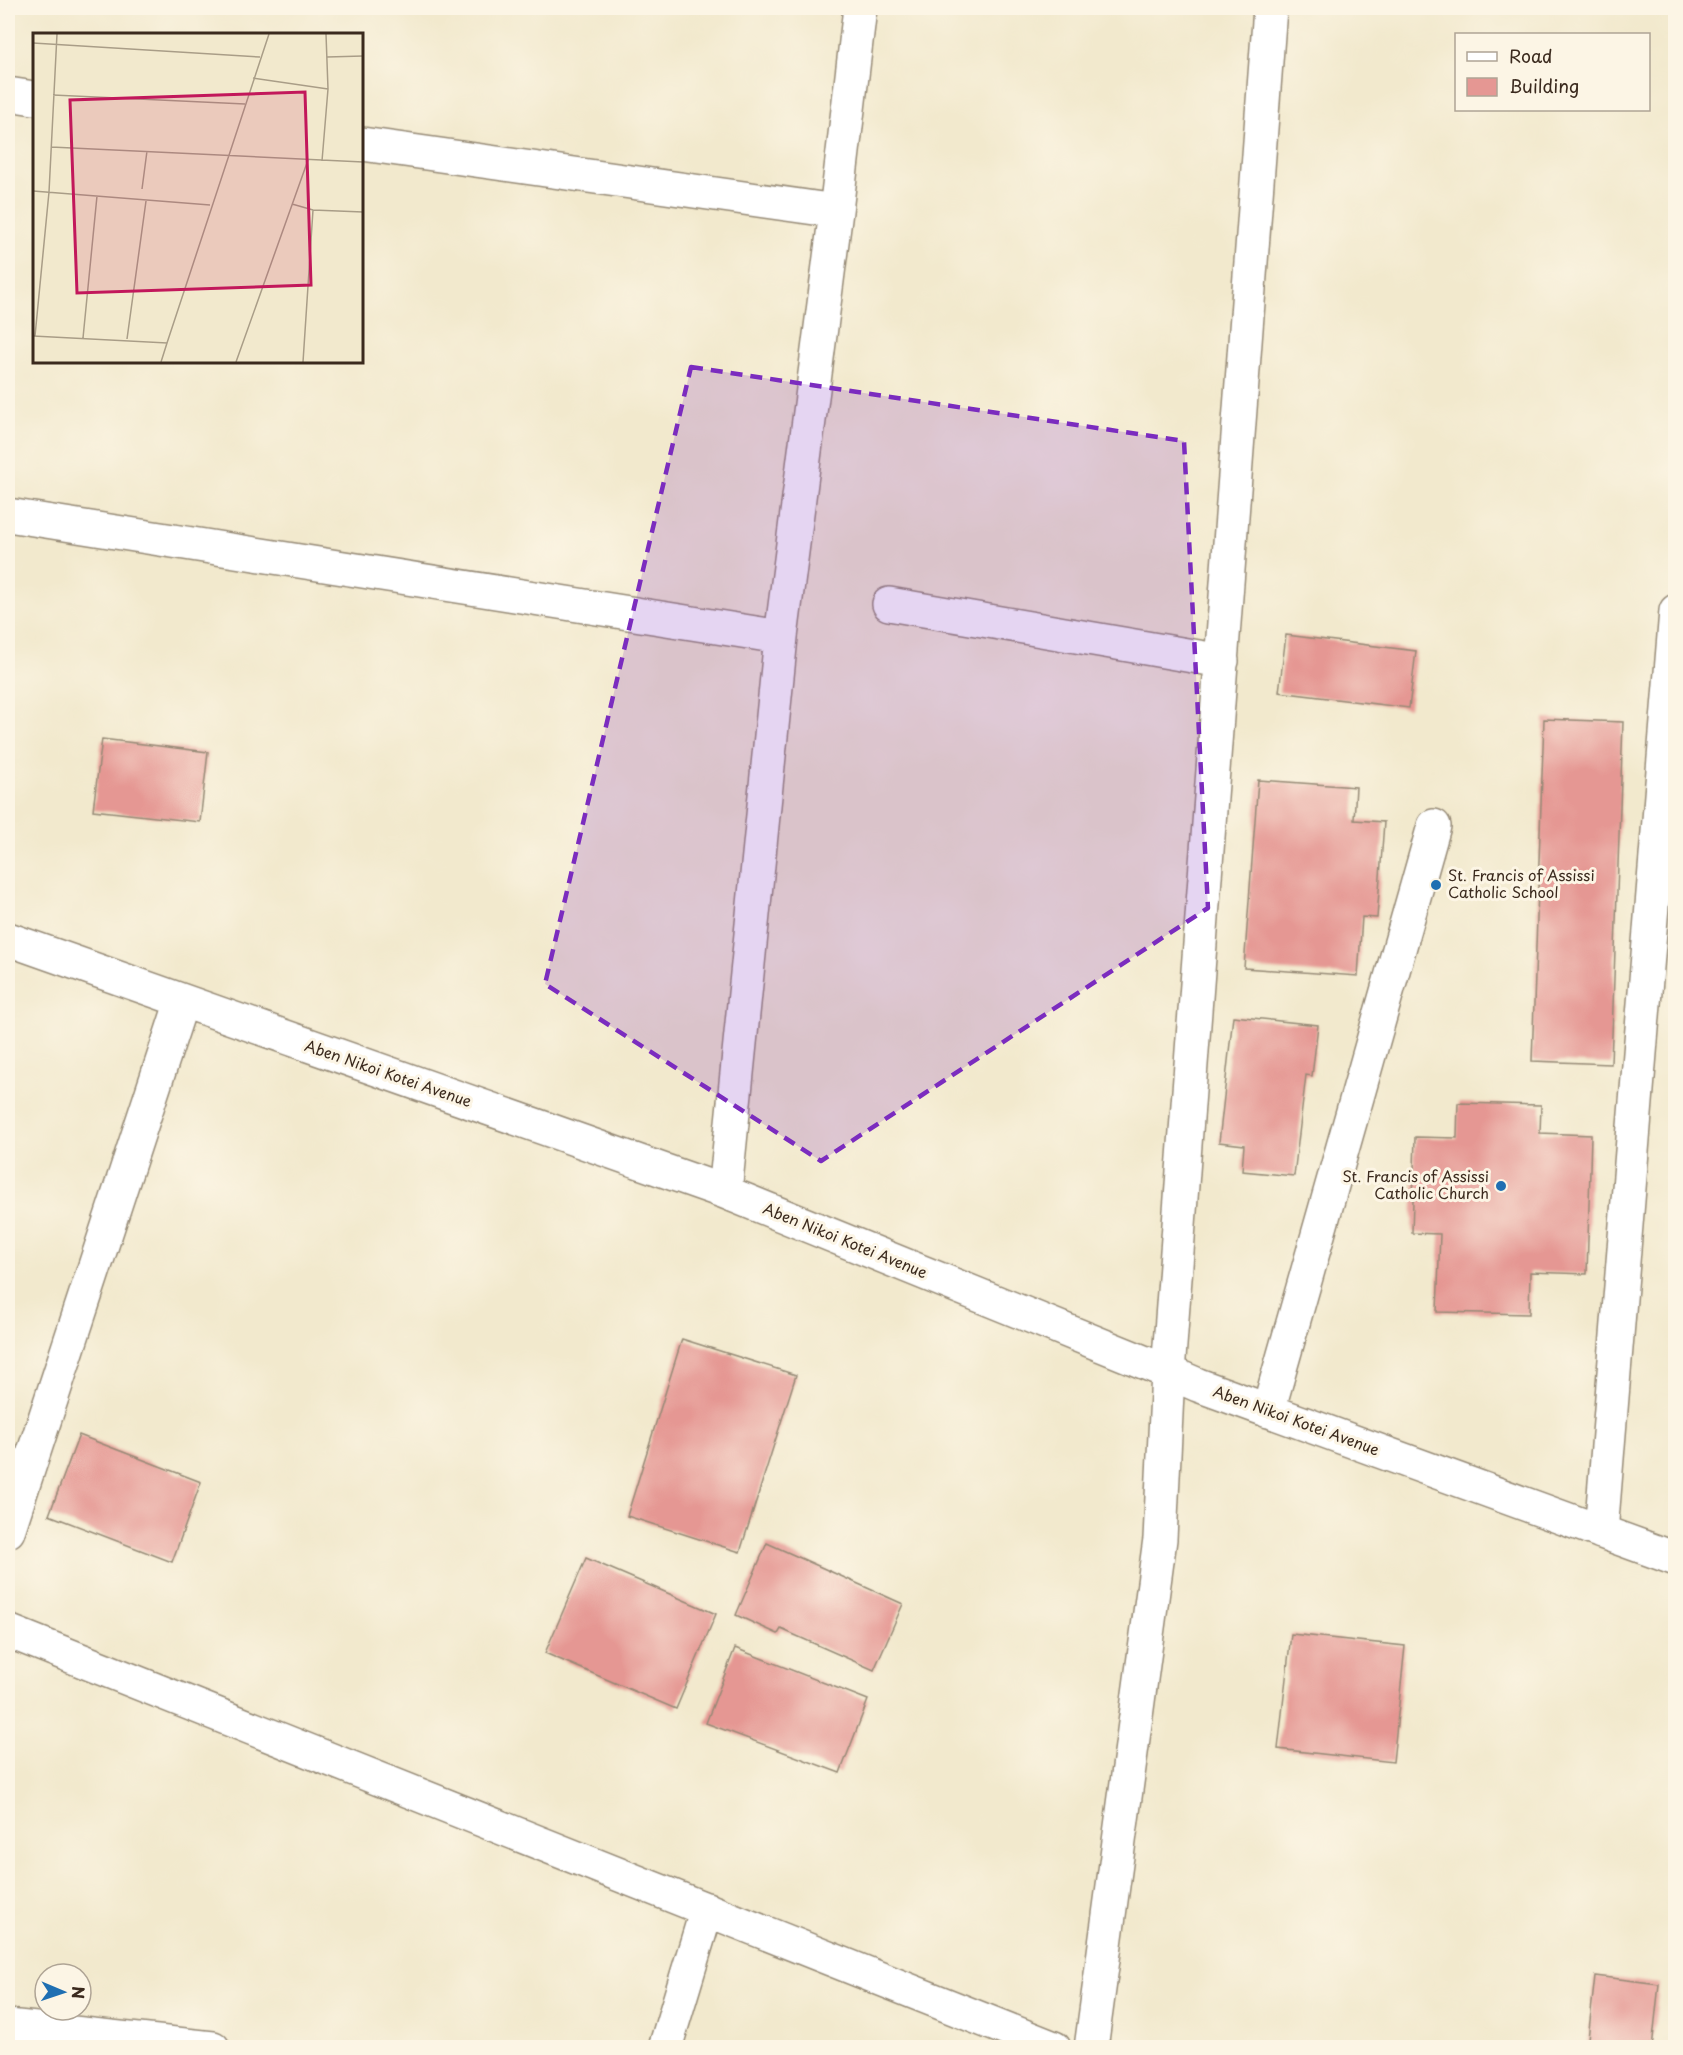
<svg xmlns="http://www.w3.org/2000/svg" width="1683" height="2055" font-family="'Playpen Sans',sans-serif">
<rect width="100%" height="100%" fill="#fcf5e5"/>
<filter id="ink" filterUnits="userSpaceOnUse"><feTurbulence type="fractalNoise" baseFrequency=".0167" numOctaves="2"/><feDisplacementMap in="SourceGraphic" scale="12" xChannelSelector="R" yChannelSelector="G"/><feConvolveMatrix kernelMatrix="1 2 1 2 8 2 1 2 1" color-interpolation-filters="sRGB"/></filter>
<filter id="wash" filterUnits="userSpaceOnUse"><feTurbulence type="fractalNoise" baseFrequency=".008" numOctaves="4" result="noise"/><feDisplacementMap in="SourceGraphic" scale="24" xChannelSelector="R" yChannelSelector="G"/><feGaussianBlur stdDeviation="1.35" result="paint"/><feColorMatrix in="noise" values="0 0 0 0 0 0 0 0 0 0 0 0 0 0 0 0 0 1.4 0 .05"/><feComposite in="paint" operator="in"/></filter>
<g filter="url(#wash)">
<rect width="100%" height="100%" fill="#f2e9cd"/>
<g id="blocks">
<path fill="#e59793" d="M1286 635 1416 651 1409 708 1279 692Z
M1544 719 1623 722 1611 1064 1532 1061Z
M102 739 208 752 200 822 93 810Z
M1258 780 1356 787 1354 820 1384 822 1377 918 1362 917 1358 976 1244 968Z
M1233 1016 1318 1025 1312 1076 1306 1075 1294 1176 1242 1171 1244 1145 1219 1142Z
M1458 1103 1541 1105 1540 1133 1591 1135 1587 1274 1530 1272 1529 1314 1437 1312 1440 1234 1412 1233 1415 1137 1457 1138Z
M682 1339 796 1375 740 1552 627 1516Z
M79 1435 201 1482 172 1562 49 1515Z
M767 1543 903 1604 874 1670 781 1629 778 1634 736 1615Z
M586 1558 716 1614 676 1709 545 1653Z
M1291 1634 1405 1646 1393 1762 1278 1749Z
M735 1648 868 1700 840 1773 706 1723Z
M1595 1976 1659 1984 1652 2048H1587Z"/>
</g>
</g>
<g filter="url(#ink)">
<use href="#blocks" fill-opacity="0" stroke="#968a76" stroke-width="1.5"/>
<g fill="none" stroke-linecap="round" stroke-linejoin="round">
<g stroke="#968a76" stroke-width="36">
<path id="minor" d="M8 94 34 98
M362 144 836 211
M8 515 781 637
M889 604 1222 661
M8 939 725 1192 1168 1372 1198 1385 1676 1559
M725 1192 781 637 836 211 860 8
M1268 1411 1434 826
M8 1531 182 1001
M1601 1532 1676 611
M8 1631 1054 2048
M8 2026 213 2048
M665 2048 707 1909
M1091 2048 1160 1539 1168 1372 1270 8"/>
</g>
<use href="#minor" stroke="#fff" stroke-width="33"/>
</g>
</g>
<path fill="#7b2cbf" fill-opacity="0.2" stroke="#7b2cbf" stroke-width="4.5" stroke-dasharray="12 8" stroke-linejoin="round" d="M691 367 1184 441 1208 908 821 1161 545 984Z"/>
<g fill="#1f6fb2" stroke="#fcf5e5" stroke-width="2">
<circle cx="1436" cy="885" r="6"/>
<circle cx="1501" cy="1186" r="6"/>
</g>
<g text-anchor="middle" stroke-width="6" stroke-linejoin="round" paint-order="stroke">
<g font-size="15" fill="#3b2a1e" stroke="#fcf5e5" text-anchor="start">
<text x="1448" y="881">St. Francis of Assissi<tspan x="1448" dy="17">Catholic School</tspan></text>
<text x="1489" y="1182" text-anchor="end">St. Francis of Assissi<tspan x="1489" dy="17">Catholic Church</tspan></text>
</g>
<g font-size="15" fill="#3b2a1e" stroke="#fcf5e5">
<text transform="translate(388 1074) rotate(19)" y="5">Aben Nikoi Kotei Avenue</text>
<text transform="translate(845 1241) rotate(22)" y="5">Aben Nikoi Kotei Avenue</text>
<text transform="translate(1296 1421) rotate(20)" y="5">Aben Nikoi Kotei Avenue</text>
</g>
</g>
<g transform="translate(33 33)">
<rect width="330" height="330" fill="#f2e9cd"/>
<path fill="none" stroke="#a99d87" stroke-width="1.5" d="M0 10 227 24M294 24 330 23M220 45 295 56M20 62 212 71M18 114 330 129M289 128 295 56 293 1M109 156 114 118M0 158 177 172M259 171 280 177 330 179M0 303 134 310 236 1M2 303 16 159 24 1M50 305 64 163M94 306 113 168M128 329 134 310M203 329 275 127M270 329 280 177"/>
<path fill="#c2185b" fill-opacity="0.15" stroke="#c2185b" stroke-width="3" d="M272 59 278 252 44 260 37 67Z"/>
<rect width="330" height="330" fill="none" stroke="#3b2a1e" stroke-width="3"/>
</g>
<rect width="1683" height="2055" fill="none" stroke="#fcf5e5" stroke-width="30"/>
<rect x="1455" y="33" width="195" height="78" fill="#fcf5e5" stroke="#afa495" stroke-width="1.5"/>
<rect x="1467" y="52" width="30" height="9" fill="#ffffff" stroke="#afa495" stroke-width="1.5"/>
<text x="1509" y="63" font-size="18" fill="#3b2a1e">Road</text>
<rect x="1467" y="78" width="30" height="18" fill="#e59793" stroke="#afa495" stroke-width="1.5"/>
<text x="1509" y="93" font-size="18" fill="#3b2a1e">Building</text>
<g transform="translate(63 1992) rotate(92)"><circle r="28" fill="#fcf5e5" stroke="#afa495" stroke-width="1.5"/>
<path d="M0-4.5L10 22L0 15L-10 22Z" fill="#1f6fb2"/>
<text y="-9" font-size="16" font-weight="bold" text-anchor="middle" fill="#3b2a1e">N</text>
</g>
</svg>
